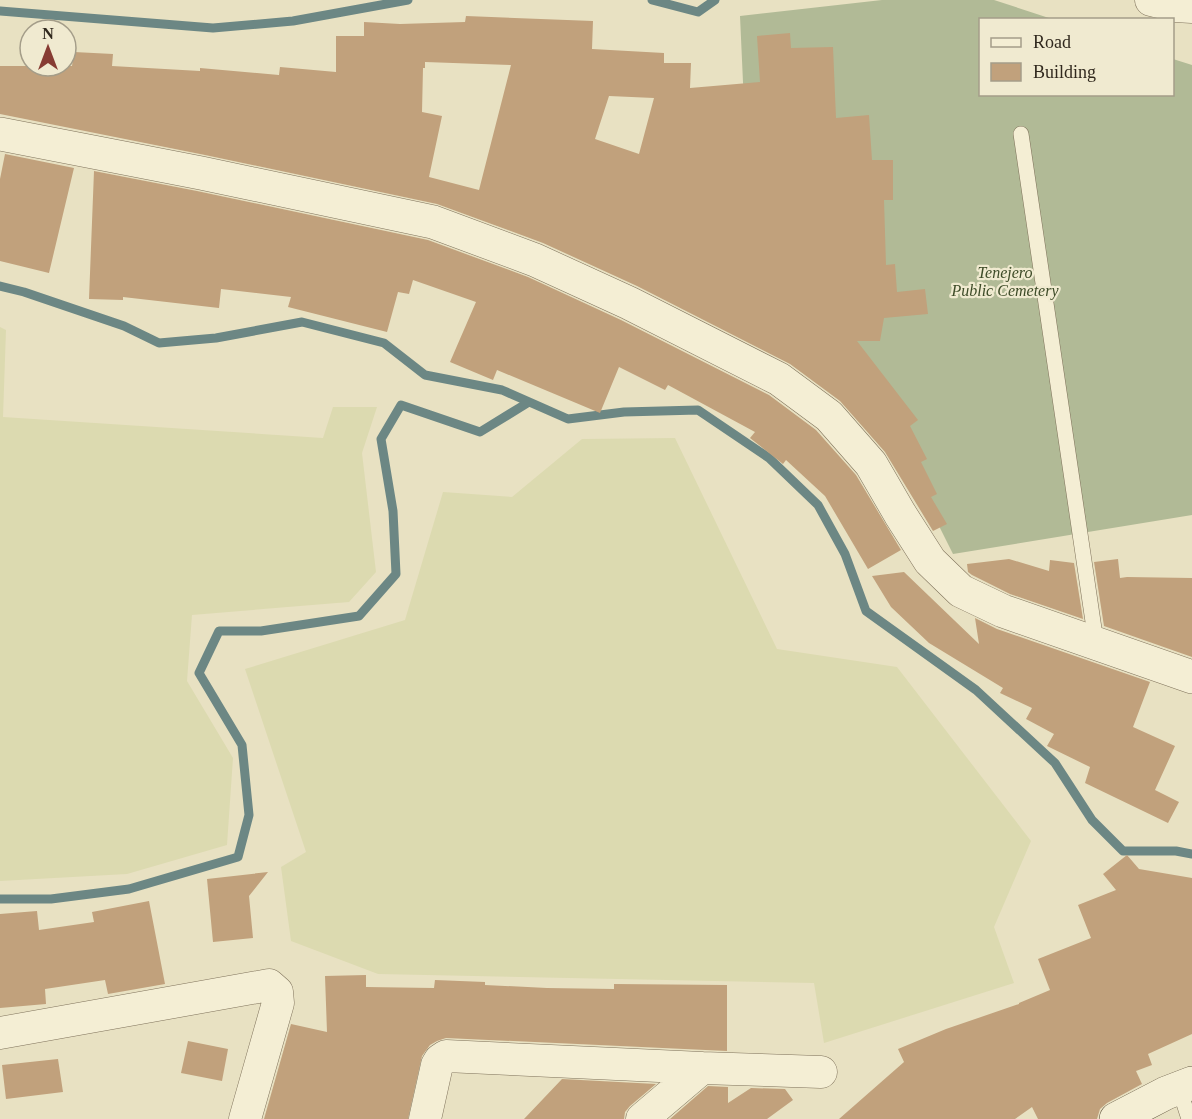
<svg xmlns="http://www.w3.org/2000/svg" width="1192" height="1119" font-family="'Times New Roman',serif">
<rect width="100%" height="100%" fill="#e8e1c2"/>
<path fill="#dcdab0" d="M0 327 6 330 3 417 323 438 333 407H377L362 453 376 572 349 602 192 615 187 681 233 758 227 845 127 874 0 881Z
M675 438 777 649 897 667 1031 841 994 927 1014 983 824 1043 814 983 378 974 291 941 281 867 306 852 245 669 405 620 443 492 512 497 582 439Z"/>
<path fill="#b1ba96" d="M882 0H994L1052 19 980 20V94H1172L1173 59 1192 65V515L953 554 927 502 751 259 740 16Z"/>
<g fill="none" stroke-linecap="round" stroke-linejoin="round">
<path stroke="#6c8784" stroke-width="9" d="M652 0 698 12 715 0
M0 11 213 28 293 21 408 0
M0 286 24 292 124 326 159 343 216 338 302 322 384 343 425 375 502 390 568 419 624 412 698 410 769 458 818 505 845 554 866 611 976 690 1055 763 1092 820 1123 851H1176L1192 854
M0 899H51L129 889 238 857 249 815 242 745 199 673 219 631H261L359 616 396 574 393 511 381 439 401 405 480 432 529 402"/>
</g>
<path fill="#c1a17c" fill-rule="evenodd" d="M466 16 593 21 592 49 664 53V63H691L690 88 760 82 757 36 790 33 791 48 833 47 836 118 869 115 872 160H893V200H884L886 265 895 264 897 292 925 289 928 314 884 318 880 341H857L918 420 910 426 927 459 921 462 937 494 931 497 947 524 933 531 885 452 840 401 790 364 637 286 543 243 437 204 205 155 0 114V66H72L74 52 113 54 112 66 200 71V68L279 75 280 67 336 72V36H364V22L400 24 465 22ZM425 62 511 65 479 190 429 177 442 116 422 112 423 68H425ZM609 96 654 98 639 154 595 139Z
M5 154 74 168 49 273 0 261V179Z
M94 171 197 191 428 240 528 277 621 320 769 395 816 430 856 475 901 550 868 569 825 496 786 460 783 464 750 438 755 432 668 385 665 390 619 367 600 413 497 370 493 380 450 362 476 302 413 280 409 294 398 292 387 332 288 307 291 297 221 289 219 308 123 297V300L89 299Z
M1009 559 1049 571 1050 560 1074 563 1083 619 1010 594 972 575 968 572 967 564Z
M1118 559 1120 578 1127 577 1192 578V657L1104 626 1094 562Z
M904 572 979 644 975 618 997 629 1150 682 1133 727 1175 746 1155 790 1179 802 1168 823 1085 783 1090 767 1047 746 1054 734 1026 719 1032 708 1000 693 1003 688 929 643 891 607 872 576Z
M1127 855 1139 869 1192 878V1034L1148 1054 1152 1065 1136 1071 1142 1084 1107 1103 1100 1109 1097 1119H1038L1032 1107 1015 1119H839L904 1062 898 1049 946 1029 1019 1004V1003L1050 990 1038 959 1091 938 1078 905 1116 890 1103 874Z
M268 872 249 896 253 938 213 942 207 879Z
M149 901 165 984 108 994 105 980 45 989 46 1004 0 1008V914L37 911 39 930 94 922 92 912Z
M366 975V987L434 988 435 980 485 982V985L547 988 614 989V984L727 985V1051L446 1038 437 1041 430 1045 422 1056 408 1119H264L291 1024 327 1032 325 976Z
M188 1041 228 1049 222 1081 181 1073Z
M58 1059 63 1092 6 1099 2 1065Z
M562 1079 656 1084 630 1106 625 1112 624 1119H524Z
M708 1086 728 1087V1103L751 1088 785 1089 793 1100 767 1119H670Z"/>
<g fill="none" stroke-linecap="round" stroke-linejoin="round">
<g stroke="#7f725b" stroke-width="16">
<path id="service" d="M1021 134 1096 642
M1179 1088 1189 1119"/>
</g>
<g stroke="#7f725b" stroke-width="33">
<path id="minor" d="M1151 0 1175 6 1192 7
M0 1033 269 985 277 992 278 1003 245 1119
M702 1068 821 1072
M425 1119 437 1065 440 1060 446 1056 702 1068 642 1119"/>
</g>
<g stroke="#7f725b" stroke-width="34">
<path id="tertiary" d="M0 134 201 173 433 222 535 260 629 303 779 379 829 416 871 464 900 514 930 561 961 591 1003 611 1192 677"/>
</g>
<g stroke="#61543f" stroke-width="34">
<path id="secondary" d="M1116 1119 1166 1093 1192 1083"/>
</g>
<use href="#service" stroke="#f4eed4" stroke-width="15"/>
<use href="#minor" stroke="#f4eed4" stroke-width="32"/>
<use href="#tertiary" stroke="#f4eed4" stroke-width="33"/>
<use href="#secondary" stroke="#f4eed4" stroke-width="33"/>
</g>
<g text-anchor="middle" stroke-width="4.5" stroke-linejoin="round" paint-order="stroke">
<g font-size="16" font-style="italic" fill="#3d4b27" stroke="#f0ead0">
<text x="1005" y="278">Tenejero<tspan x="1005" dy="18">Public Cemetery</tspan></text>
</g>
</g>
<rect x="979" y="18" width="195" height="78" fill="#f0ead0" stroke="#a49d89" stroke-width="1.5"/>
<rect x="991" y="38" width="30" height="9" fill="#f4eed4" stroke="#a49d89" stroke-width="1.5"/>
<text x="1033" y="48" font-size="18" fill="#31291e">Road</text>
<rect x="991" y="63" width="30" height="18" fill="#c1a17c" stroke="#a49d89" stroke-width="1.5"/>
<text x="1033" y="78" font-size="18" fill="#31291e">Building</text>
<g transform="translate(48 48)"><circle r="28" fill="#f0ead0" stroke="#a49d89" stroke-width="1.5"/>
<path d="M0-4.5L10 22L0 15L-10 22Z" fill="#873c33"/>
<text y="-9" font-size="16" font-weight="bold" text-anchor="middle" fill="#31291e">N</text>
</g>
</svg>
